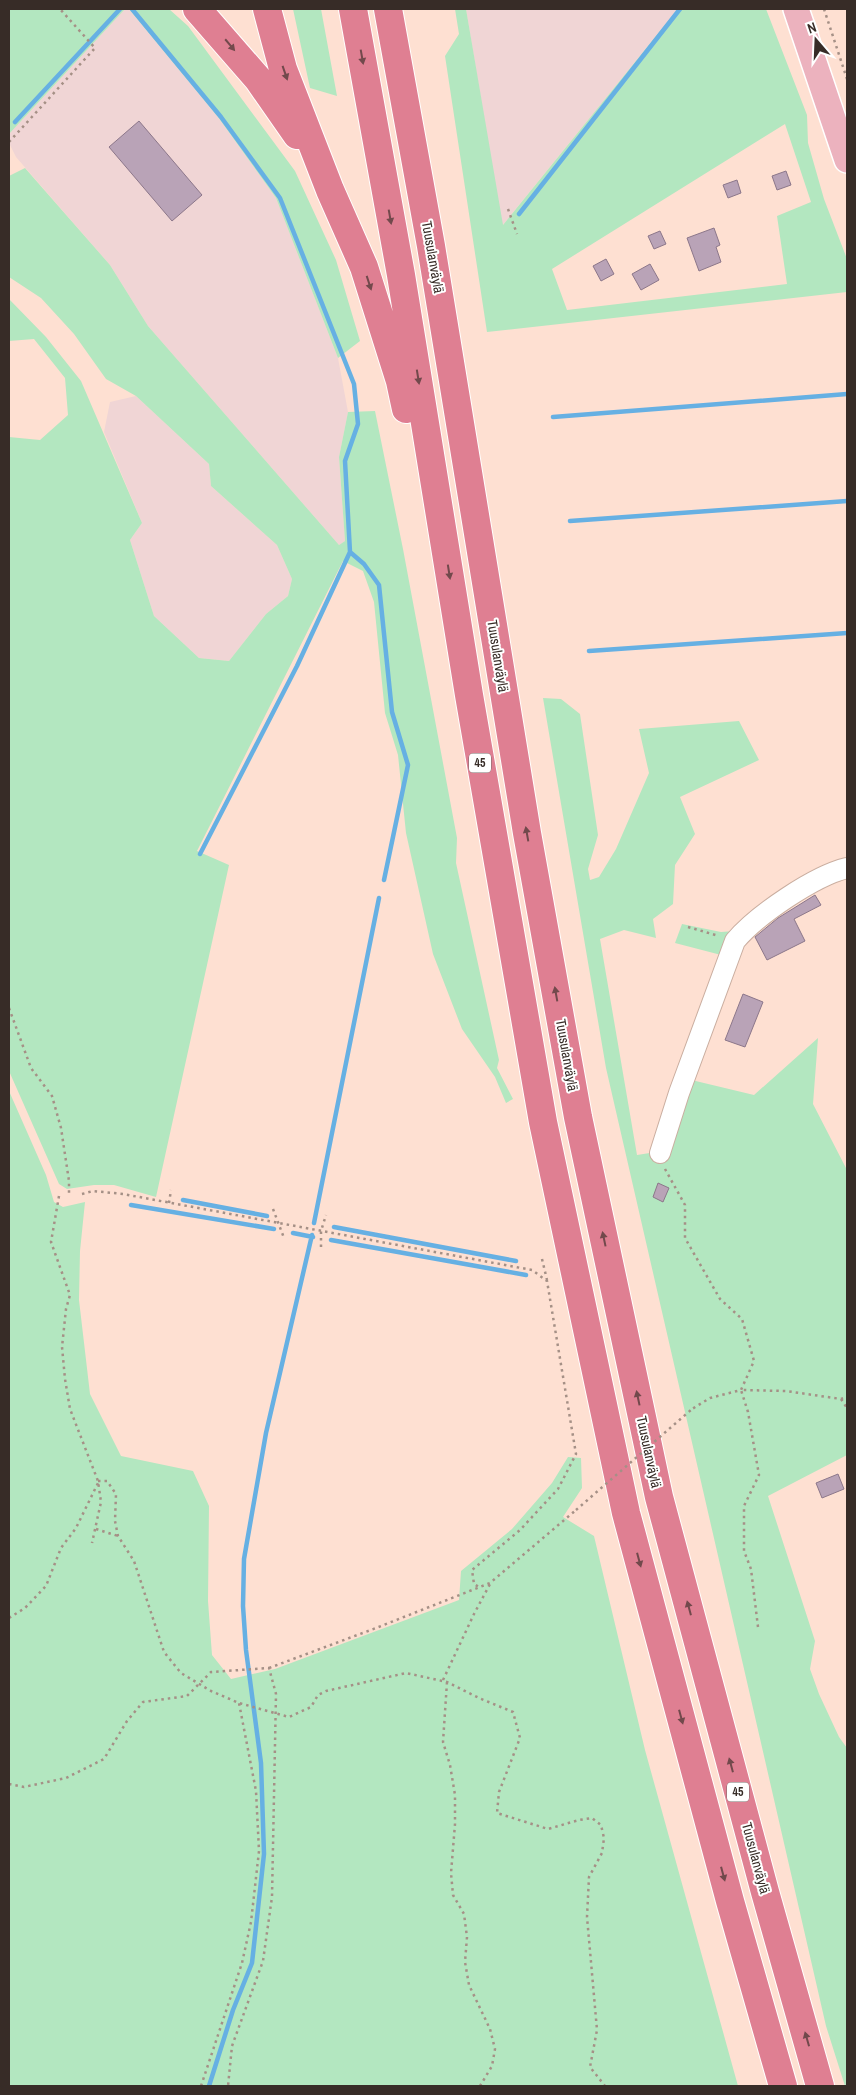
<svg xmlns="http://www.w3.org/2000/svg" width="856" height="2095" font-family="'Archivo Narrow',sans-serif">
<rect width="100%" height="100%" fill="#fee0d2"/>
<path fill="#f0d5d5" d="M125 9H129L218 117 276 198 338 358 348 412 339 457 345 541 339 545 148 326 110 265 16 157 9 143V134Z
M466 9H678L502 226Z
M136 396 209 464 211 486 277 545 292 579 288 596 266 614 229 661 199 658 154 616 130 540 142 523 104 432 110 402Z"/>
<path fill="#b3e7c0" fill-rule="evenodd" d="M9 9H125L9 134Z
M129 9H169L188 26 295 171 336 260 360 341 338 358 276 198 218 117Z
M293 9H321L337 96 310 88Z
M455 9H466L503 225 678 9H766L807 115 808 143 824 199 847 259V292L487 332 445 56 459 34ZM785 124 811 202 777 216 787 284 567 310 552 269Z
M25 168 110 265 148 326 339 545 345 541 339 457 348 412 375 411 403 549 457 838 456 863 499 1060 497 1068 513 1099 506 1103 495 1077 462 1029 433 954 406 833 398 755 385 713 374 602 363 571 343 561 197 851 229 865 156 1197 114 1185H94L67 1189 59 1184 9 1071V437L40 440 68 415 65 378 34 339 9 341V299L46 337 81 381 142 523 130 540 154 616 199 658 229 661 266 614 288 596 292 579 277 545 211 486 209 464 136 396 106 379 74 334 41 298 9 277V176Z
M543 698 561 699 580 714 598 835 588 869 590 880 599 877 616 849 649 773 639 729 739 721 759 760 680 797 695 834 675 865 673 904 653 919 656 938 624 930 600 939 637 1155 656 1152 679 1077 754 1095 818 1038 813 1104 847 1170V1455L768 1496 815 1641 810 1669 819 1694 839 1737 847 1748V2086H845L826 2026 606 1068Z
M682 924 721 932 735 931 725 956 675 943Z
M9 1091 46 1175 54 1202 63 1207 85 1202 80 1251 79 1300 90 1394 121 1456 193 1471 209 1506 208 1601 212 1655 231 1679 275 1669 459 1600 461 1571 512 1529 552 1483 568 1457 581 1458 582 1488 563 1517 594 1536 645 1750 738 2086H9Z"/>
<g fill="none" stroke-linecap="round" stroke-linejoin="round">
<path stroke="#66b0e3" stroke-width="4.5" d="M132 9 221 117 280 198 354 384 358 424 345 461 350 552 364 564 379 585 392 712 408 765 384 880
M15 122 120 9
M519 214 680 9
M553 417 847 394
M570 521 847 501
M589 651 847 633
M200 854 297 666 350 552
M183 1200 267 1216
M131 1205 274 1229
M314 1223 379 898
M334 1227 516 1261
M293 1233 313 1237
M331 1240 526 1275
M209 2086 233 2010 252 1963 264 1854 261 1763 246 1650 243 1606 244 1559 266 1433 312 1235"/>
</g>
<path fill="#b9a3b7" stroke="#8c778a" d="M139 121 202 195 172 221 109 147Z
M786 171 791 185 777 190 772 176Z
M737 180 741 193 728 198 723 185Z
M714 228 720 245 716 247 721 262 699 271 687 238Z
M660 231 666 244 654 249 648 236Z
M606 259 614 274 601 281 593 266Z
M650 264 659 280 641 290 632 274Z
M815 895 821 905 794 919 805 941 767 960 755 937 778 918Z
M743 994 763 1002 745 1047 725 1040Z
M658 1183 669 1188 663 1202 653 1197Z
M838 1474 844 1489 822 1498 816 1483Z"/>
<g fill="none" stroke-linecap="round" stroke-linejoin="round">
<g stroke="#caaea0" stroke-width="22">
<path id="minor" d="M660 1153 679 1093 735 941C757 915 814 876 847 868"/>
</g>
<g stroke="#fff" stroke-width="28">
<path id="major" d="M796 9 847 160"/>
</g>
<g stroke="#fff" stroke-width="30">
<path id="highway" d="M197 9 258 79 297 135
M267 9 283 69 330 190 364 267 400 381 406 409
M353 9 401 275 469 695 543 1122 626 1513 730 1901 783 2086
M388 9 431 246 527 833 578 1117 659 1497 765 1892 820 2086"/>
</g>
<path stroke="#a59086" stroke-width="2.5" stroke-dasharray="2.5 4" stroke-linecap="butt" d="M824 9 847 79
M9 142 95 48 60 9
M508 209 517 234
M688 927 719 936
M9 1008 31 1068 52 1096 61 1128 69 1181V1196
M665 1169 685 1205V1238L720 1299 742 1319 754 1361 741 1390 710 1398 692 1409
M82 1194 93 1191 123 1194 532 1270 547 1281 576 1454 558 1489 520 1530 472 1570 474 1584 479 1587
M59 1196 51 1242 70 1295 66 1309 62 1347 65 1379 70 1409 98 1481 101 1502 92 1543
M169 1203 171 1190
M273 1209 284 1238
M321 1247V1231L326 1215
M542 1259 547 1280
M841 1399 847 1408
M98 1481H107L116 1494 115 1521 118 1536 134 1561 164 1652 181 1673 211 1691 239 1703 289 1717 311 1707 318 1695 326 1691 406 1673 447 1682 479 1698 513 1712 520 1738 499 1792 497 1813 548 1829 579 1820 592 1818 601 1825 604 1838 602 1853 589 1877 587 1917 597 2030 590 2067 605 2086
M96 1529 118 1536
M9 1618 25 1608 46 1586 61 1548 76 1528 98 1483
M758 1627 751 1569 744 1551V1506L759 1475 748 1412 741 1390 786 1391 841 1399 847 1397
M269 1668 376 1628 490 1583 576 1510
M443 1680 474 1614 490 1584
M447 1682 443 1742 450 1765 455 1795V1824L451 1873 453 1895 464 1914 467 1937 465 1962 469 1985 490 2029 495 2049 492 2066 480 2086
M9 1784 24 1787 66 1778 104 1759 127 1721 143 1702 187 1696 211 1672 269 1668 276 1694 272 1897 263 1961 232 2046 228 2086
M201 2086 242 1963 251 1922 259 1851 256 1791 239 1703"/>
<use href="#minor" stroke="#fff" stroke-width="20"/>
<use href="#major" stroke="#ecb2be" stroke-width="25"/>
<use href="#highway" stroke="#df7f92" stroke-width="28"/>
<path stroke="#a59086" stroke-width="2.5" stroke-dasharray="2.5 4" stroke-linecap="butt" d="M576 1510 692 1409"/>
</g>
<defs><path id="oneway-solid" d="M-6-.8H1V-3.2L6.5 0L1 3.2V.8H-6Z" transform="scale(1.25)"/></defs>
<g fill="#72494c">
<use href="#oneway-solid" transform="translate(230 45) rotate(50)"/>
<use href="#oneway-solid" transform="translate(362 57) rotate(80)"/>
<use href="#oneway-solid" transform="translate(285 73) rotate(71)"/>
<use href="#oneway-solid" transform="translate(390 217) rotate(80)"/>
<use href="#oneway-solid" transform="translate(369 283) rotate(72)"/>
<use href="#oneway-solid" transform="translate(418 377) rotate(81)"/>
<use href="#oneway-solid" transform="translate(449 572) rotate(81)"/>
<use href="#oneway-solid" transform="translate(527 834) rotate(-100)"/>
<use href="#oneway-solid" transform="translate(556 994) rotate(-100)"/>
<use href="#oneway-solid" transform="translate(604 1239) rotate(-102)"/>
<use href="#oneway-solid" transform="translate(638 1398) rotate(-102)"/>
<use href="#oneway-solid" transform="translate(639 1560) rotate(75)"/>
<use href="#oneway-solid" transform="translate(689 1608) rotate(-105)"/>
<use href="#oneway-solid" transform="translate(681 1717) rotate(75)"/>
<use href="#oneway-solid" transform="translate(731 1765) rotate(-105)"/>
<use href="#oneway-solid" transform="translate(723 1874) rotate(75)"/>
<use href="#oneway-solid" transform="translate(807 2039) rotate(-106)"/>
</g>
<g text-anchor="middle" stroke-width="4" stroke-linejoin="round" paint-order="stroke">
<g fill="#fff" stroke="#736b68" stroke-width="1">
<rect x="469" y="753.5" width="22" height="19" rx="4"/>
<rect x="727" y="1782.5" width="22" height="19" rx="4"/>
</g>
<g font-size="12" font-weight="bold" fill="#372c27">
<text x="480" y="767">45</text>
<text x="738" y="1796">45</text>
</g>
<g font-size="14" fill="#372c27" stroke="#fff">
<text transform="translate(433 257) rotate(80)" y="5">Tuusulanväylä</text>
<text transform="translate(498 656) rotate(81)" y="5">Tuusulanväylä</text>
<text transform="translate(567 1055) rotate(80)" y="5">Tuusulanväylä</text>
<text transform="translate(649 1452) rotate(78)" y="5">Tuusulanväylä</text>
<text transform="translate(756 1858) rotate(75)" y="5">Tuusulanväylä</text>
</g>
</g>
<rect width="856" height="2095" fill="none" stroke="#372c27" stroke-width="20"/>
<g transform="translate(816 40) rotate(341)" stroke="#ffffff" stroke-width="4" paint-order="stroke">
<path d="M0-4L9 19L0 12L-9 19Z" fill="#372c27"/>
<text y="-8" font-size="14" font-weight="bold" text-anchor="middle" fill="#372c27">N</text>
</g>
</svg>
